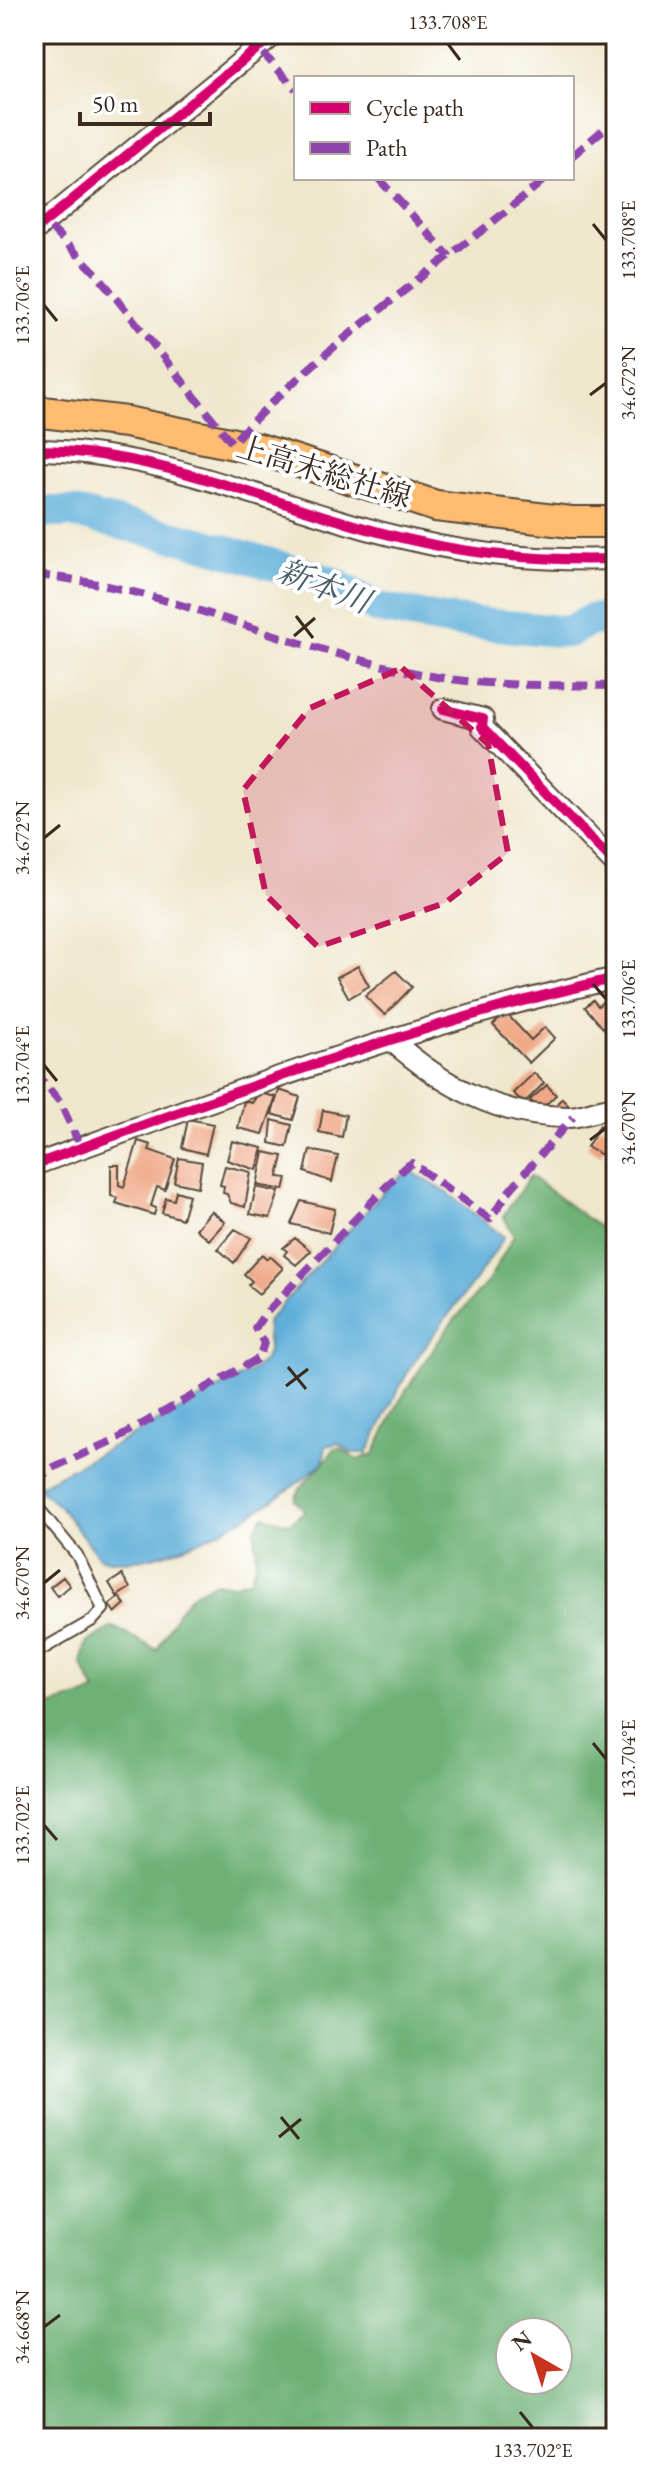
<svg xmlns="http://www.w3.org/2000/svg" width="650" height="2472" font-family="'EB Garamond','Noto Serif JP',serif">
<rect width="100%" height="100%" fill="#fff"/>
<filter id="ink" filterUnits="userSpaceOnUse"><feTurbulence type="fractalNoise" baseFrequency=".0125" numOctaves="2"/><feDisplacementMap in="SourceGraphic" scale="16" xChannelSelector="R" yChannelSelector="G"/><feConvolveMatrix kernelMatrix="1 2 1 2 8 2 1 2 1" color-interpolation-filters="sRGB"/></filter>
<filter id="wash" filterUnits="userSpaceOnUse"><feTurbulence type="fractalNoise" baseFrequency=".006" numOctaves="4" result="noise"/><feDisplacementMap in="SourceGraphic" scale="32" xChannelSelector="R" yChannelSelector="G"/><feGaussianBlur stdDeviation="1.8" result="paint"/><feColorMatrix in="noise" values="0 0 0 0 0 0 0 0 0 0 0 0 0 0 0 0 0 1.4 0 .05"/><feComposite in="paint" operator="in"/></filter>
<g filter="url(#wash)">
<rect width="100%" height="100%" fill="#efe7cc"/>
<path fill="#6db176" stroke="#546e4a" stroke-width="2" fill-rule="evenodd" d="M530 1176 616 1240V2438H34V1711L96 1692 81 1663 86 1643 113 1627 157 1650 178 1611 193 1593 216 1582 232 1585 251 1579 256 1560 255 1528 264 1516 289 1523 305 1511 295 1500C300 1482 323 1467 334 1449L340 1448 357 1460 374 1454 399 1402 427 1358 450 1325 489 1280 514 1235 503 1216ZM510 2332H558V2380H510Z"/>
<path fill="#5eafd9" stroke="#4c6c7c" stroke-width="2" d="M409 1170 448 1193 504 1237C477 1282 442 1320 413 1364 395 1392 383 1423 367 1453H351L338 1443 326 1446 323 1462C282 1501 156 1579 99 1557L59 1506 37 1487 252 1371C281 1348 261 1347 268 1320L388 1187Z"/>
<g fill="none" stroke-linecap="round" stroke-linejoin="round">
<path stroke="#5eafd9" stroke-width="32" d="M34 512H71L200 543 331 582 378 608 444 620 568 632 590 620 616 618"/>
</g>
<g id="blocks">
<path fill="#efa683" d="M358 966 369 986 349 998 337 977Z
M396 971 412 987 385 1015 365 996Z
M606 999 616 1010V1016L603 1028 585 1007 593 1000 598 1006Z
M506 1013 531 1040 545 1027 555 1038 529 1063 493 1025Z
M534 1073 544 1083 524 1103 513 1093Z
M547 1085 556 1095 540 1110 530 1100Z
M279 1090 300 1097 293 1120 272 1114Z
M259 1093 276 1097 263 1134 238 1128 244 1101 252 1103Z
M562 1098 568 1104 560 1113 554 1107Z
M323 1110 346 1115 342 1137 319 1132Z
M188 1119 213 1124 206 1154 182 1148Z
M272 1120 292 1125 287 1147 270 1143Z
M600 1125 613 1133 601 1155 587 1147Z
M138 1141 151 1145 149 1150 175 1159 165 1190 157 1187 151 1206 156 1208 154 1215 116 1203 118 1198 111 1196V1165H119V1185L124 1187Z
M232 1141 263 1148 257 1170 227 1160Z
M616 1141V1163L607 1158Z
M310 1150 338 1156 332 1182 305 1172Z
M264 1152 283 1156 278 1177 287 1178 284 1190 257 1185Z
M179 1158 202 1162 198 1187 174 1182Z
M225 1166 251 1172 245 1207 231 1203 227 1194 223 1193 224 1186 220 1185Z
M256 1187 279 1192 270 1218 250 1214Z
M176 1191 189 1195 182 1219 162 1213 166 1198 174 1200Z
M301 1201 335 1209 329 1233 291 1224Z
M211 1211 225 1222 209 1240 196 1229Z
M235 1229 251 1238 234 1263 218 1249Z
M295 1238 311 1251 296 1265 284 1255 287 1251 283 1248Z
M262 1254 267 1259 270 1256 283 1268 259 1294 248 1285 252 1281 244 1274Z
M122 1575 130 1588 117 1596 109 1583Z
M63 1577 70 1586 57 1596 50 1587Z
M119 1597 125 1604 115 1613 109 1605Z"/>
</g>
</g>
<g filter="url(#ink)">
<use href="#blocks" fill-opacity="0" stroke="#564638" stroke-width="2"/>
<g fill="none" stroke-linecap="round" stroke-linejoin="round">
<g stroke="#564638" stroke-width="14">
<path id="service" d="M34 1503 77 1555 103 1609 93 1620 34 1654"/>
</g>
<g stroke="#564638" stroke-width="24">
<path id="minor" d="M34 231 275 34
M34 450C165 450 286 512 411 540 478 556 547 561 616 559
M443 709 483 719 482 727 616 865
M391 1040C442 1085 498 1117 568 1117 585 1117 599 1107 616 1108
M34 1165C226 1095 417 1023 616 978"/>
</g>
<g stroke="#564638" stroke-width="34">
<path id="primary" d="M34 411 126 422 259 449 436 506 571 522H616"/>
</g>
<use href="#service" stroke="#fff" stroke-width="10"/>
<use href="#minor" stroke="#fff" stroke-width="20"/>
<use href="#primary" stroke="#fdbc70" stroke-width="30"/>
<path stroke="#8e44ad" stroke-width="8" stroke-dasharray="16 8" stroke-linecap="butt" d="M245 34 296 89
M572 156 616 119
M378 178 450 257
M34 211 97 274 232 443C325 342 442 267 546 178
M34 575C136 583 230 623 327 651 375 664 427 678 476 682 522 686 570 685 616 686
M34 1071 60 1102 81 1148
M34 1483 52 1468 114 1440 259 1358 264 1343 255 1328 264 1315 404 1168 412 1163 490 1219 510 1190 573 1117"/>
<g stroke="#fff" stroke-width="15">
<path id="cycleway" d="M34 231 275 34
M34 450C165 450 286 512 411 540 478 556 547 561 616 559
M443 709 483 719 482 727 616 865
M34 1165C226 1095 417 1023 616 978"/>
</g>
<use href="#cycleway" stroke="#d6006c" stroke-width="10"/>
</g>
</g>
<path fill="#c2185b" fill-opacity="0.2" stroke="#c2185b" stroke-width="6" stroke-dasharray="16 10" stroke-linejoin="round" d="M402 668 488 744 508 853 445 903 318 947 266 895 243 790 310 708Z"/>
<path fill="none" stroke="#3b2a1e" stroke-width="3" d="M448 44 460 60M593 224 606 240M44 305 57 321M590 395 606 383M296 616 313 638M294 636 315 618M44 838 60 825M593 984 606 999M44 1065 57 1081M590 1140 606 1128M288 1367 306 1389M286 1386 308 1369M44 1583 60 1570M593 1743 606 1759M44 1825 57 1840M281 2117 299 2139M279 2137 301 2119M44 2327 60 2315M520 2412 533 2428"/>
<g text-anchor="middle" stroke-width="8" stroke-linejoin="round" paint-order="stroke">
<g font-size="30" fill="#3b2a1e" stroke="#fff">
<text transform="translate(324 472) rotate(17)" y="10">上高末総社線</text>
</g>
<g font-size="32" font-style="italic" fill="#495f69" stroke="#fff">
<text transform="translate(324 586) rotate(21)" y="11">新本川</text>
</g>
</g>
<rect width="650" height="2472" fill="none" stroke="#fff" stroke-width="88"/>
<rect x="294" y="76" width="280" height="104" fill="#ffffff" stroke="#b1aaa5" stroke-width="2"/>
<rect x="310" y="102" width="40" height="12" fill="#d6006c" stroke="#b1aaa5" stroke-width="2"/>
<text x="366" y="116" font-size="24" fill="#3b2a1e">Cycle path</text>
<rect x="310" y="142" width="40" height="12" fill="#8e44ad" stroke="#b1aaa5" stroke-width="2"/>
<text x="366" y="156" font-size="24" fill="#3b2a1e">Path</text>
<g transform="translate(534 2356) rotate(321)"><circle r="38" fill="#ffffff" stroke="#b1aaa5" stroke-width="2"/>
<path d="M0-6L14 30L0 20L-14 30Z" fill="#c8321e"/>
<text y="-12" font-size="22" font-weight="bold" text-anchor="middle" fill="#3b2a1e">N</text>
</g>
<path d="M80 112v12h130v-12" fill="none" stroke="#3b2a1e" stroke-width="4"/>
<text x="92" y="112" font-size="24" fill="#3b2a1e" stroke="#ffffff" stroke-width="6" paint-order="stroke">50 m</text>
<rect x="44" y="44" width="562" height="2384" fill="none" stroke="#3b2a1e" stroke-width="3"/>
<g font-size="20" text-anchor="middle" fill="#3b2a1e">
<text x="448" y="29">133.708°E</text>
<text transform="translate(628 240) rotate(-90)" y="7">133.708°E</text>
<text transform="translate(22 305) rotate(-90)" y="7">133.706°E</text>
<text transform="translate(628 383) rotate(-90)" y="7">34.672°N</text>
<text transform="translate(22 838) rotate(-90)" y="7">34.672°N</text>
<text transform="translate(628 999) rotate(-90)" y="7">133.706°E</text>
<text transform="translate(22 1065) rotate(-90)" y="7">133.704°E</text>
<text transform="translate(628 1128) rotate(-90)" y="7">34.670°N</text>
<text transform="translate(22 1583) rotate(-90)" y="7">34.670°N</text>
<text transform="translate(628 1759) rotate(-90)" y="7">133.704°E</text>
<text transform="translate(22 1825) rotate(-90)" y="7">133.702°E</text>
<text transform="translate(22 2327) rotate(-90)" y="7">34.668°N</text>
<text x="533" y="2457">133.702°E</text>
</g>
</svg>
